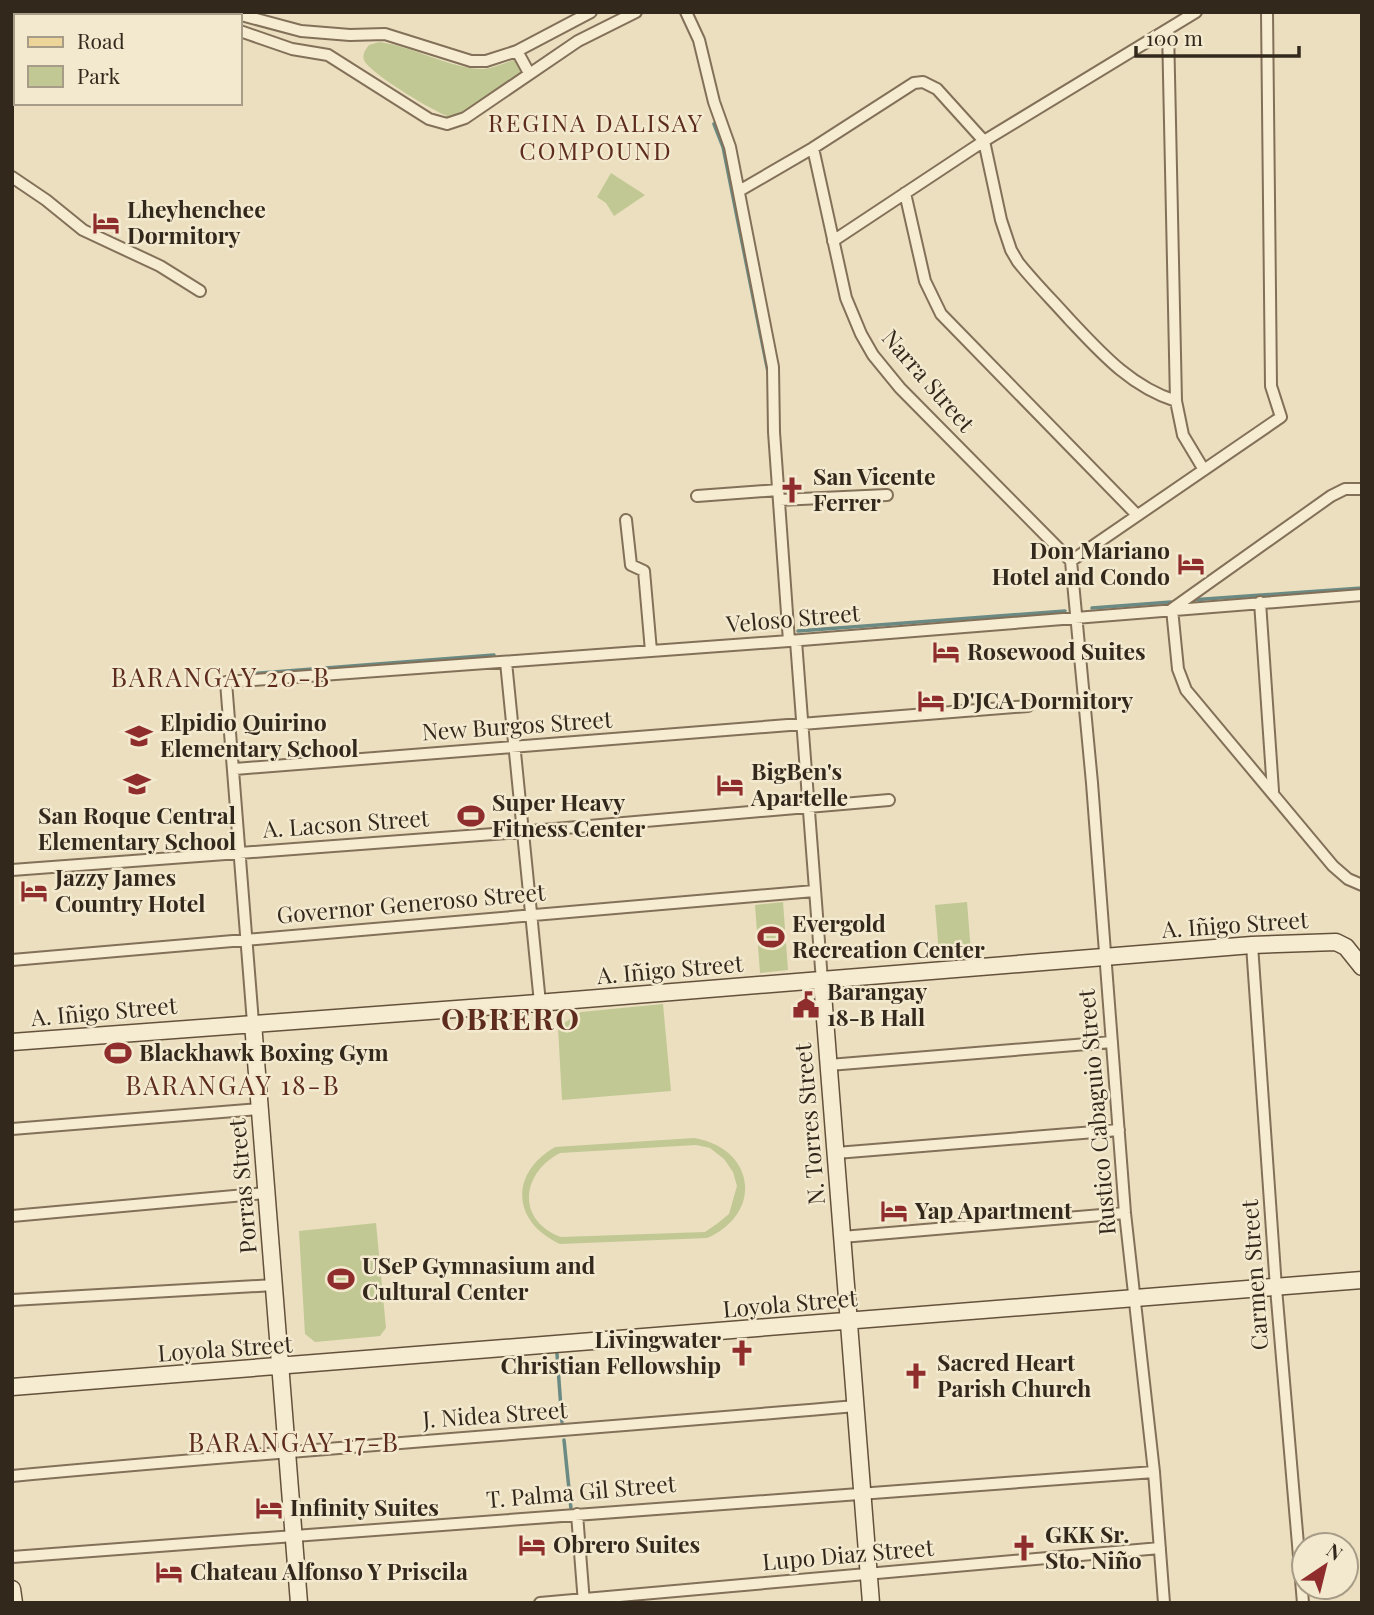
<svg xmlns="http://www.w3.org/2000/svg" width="1374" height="1615" font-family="'Playfair Display',serif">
<rect width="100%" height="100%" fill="#ebdfbf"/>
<path fill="#c1c894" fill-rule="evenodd" d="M379 42C413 46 450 69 483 69 494 68 505 63 516 59L522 72 462 113 450 117C436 113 369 73 364 60 362 55 365 50 369 45Z
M611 173 645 195 614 216 606 203 597 197Z
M783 902 788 970 760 973 755 905Z
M967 902 971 952 939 954 935 905Z
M663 1004 671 1091 562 1100 558 1027 581 1012Z
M694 1138C755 1148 764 1213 707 1238L560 1244C512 1222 509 1174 555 1147ZM696 1145 710 1148 724 1159 733 1172 737 1186 729 1214 718 1223 705 1232 561 1237C517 1221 520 1174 560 1153Z
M376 1223 386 1328 380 1336 315 1342 305 1334 299 1231Z"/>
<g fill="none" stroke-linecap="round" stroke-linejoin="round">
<path stroke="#6a8a83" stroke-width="3.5" d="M714 124 723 147 769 377
M1191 600 1362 588
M1092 608 1171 602
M798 631 1065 611
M246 674 494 655
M557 1354 562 1422
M564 1440 571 1509"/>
<g stroke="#837059" stroke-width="14">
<path id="street" d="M184 12 195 16
M230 12 301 31 350 35 385 34 471 61H486L517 51 591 12
M686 12 699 40 714 102 730 147 773 367 774 432 789 641
M1168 29 1176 401 1183 435 1204 470
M240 31 292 49 328 55 429 119 447 124 465 118 578 41 636 12
M517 51 529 73
M813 148 846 298 861 334 873 355 900 388 1071 561
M12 177 46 200 83 230 160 266 200 291
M739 191 813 148 914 83 923 82 937 89 984 141 1001 220 1011 250 1018 262C1034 282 1052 300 1069 319 1101 353 1131 387 1176 401
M905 193 925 281 941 314 1137 515
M833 241 984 141 1196 12
M1362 489H1345L1331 496 1172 609 1178 669 1186 690 1333 866 1348 879 1362 885
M697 496 779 490
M779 500 887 495
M626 520 631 565 644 571 651 651
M1071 561 1092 783 1125 1213 1154 1472 1164 1603
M1071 561 1281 417 1271 386 1267 12
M1260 602 1273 791
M796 641 822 981
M506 662 540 1003
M235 769 1028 706
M12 870 507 833 889 800
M1252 945 1276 1288 1303 1603
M12 960 814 891
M253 1023 226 682 789 641 1362 595
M829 1065 1112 1042
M12 1129 259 1109
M836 1153 1119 1130
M12 1216 266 1193
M842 1237 1125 1213
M12 1300 274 1285
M12 1476C293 1450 575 1430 856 1406
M577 1514 584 1603
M12 1557 1154 1472
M540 1603 1160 1548"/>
</g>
<g stroke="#64513c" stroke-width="19">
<path id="secondary" d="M822 981 871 1603
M253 1023 299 1603
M12 1042 537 1003 1252 945 1336 942 1346 947 1362 967
M12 1387 1362 1280
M12 1589 14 1603"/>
</g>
<g stroke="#503e2d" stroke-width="21">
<path id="primary" d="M43 16 45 12
M12 70 16 64"/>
</g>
<use href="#street" stroke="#f6ecd2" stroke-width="10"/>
<use href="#secondary" stroke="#f6ecd2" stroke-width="16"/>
<use href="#primary" stroke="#edd498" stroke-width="18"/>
</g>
<defs>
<g id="hotel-bare" transform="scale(2.1)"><path d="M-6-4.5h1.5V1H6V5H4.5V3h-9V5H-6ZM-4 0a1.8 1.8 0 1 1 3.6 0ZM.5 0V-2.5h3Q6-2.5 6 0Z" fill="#8e2d2c" stroke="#f3e9ce" stroke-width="2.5" paint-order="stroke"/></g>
<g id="church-bare" transform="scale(2.1)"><path d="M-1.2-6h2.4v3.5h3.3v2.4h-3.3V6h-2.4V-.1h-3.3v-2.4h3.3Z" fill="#8e2d2c" stroke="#f3e9ce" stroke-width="2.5" paint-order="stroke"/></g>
<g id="school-bare" transform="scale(2.1)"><path d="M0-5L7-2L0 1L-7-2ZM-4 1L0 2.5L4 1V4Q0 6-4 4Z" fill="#8e2d2c" stroke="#f3e9ce" stroke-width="2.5" paint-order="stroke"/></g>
<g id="stadium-bare" transform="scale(2.1)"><path d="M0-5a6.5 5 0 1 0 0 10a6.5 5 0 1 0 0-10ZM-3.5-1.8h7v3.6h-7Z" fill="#8e2d2c" stroke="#f3e9ce" stroke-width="2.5" paint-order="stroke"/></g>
<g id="civic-bare" transform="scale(2.1)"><path d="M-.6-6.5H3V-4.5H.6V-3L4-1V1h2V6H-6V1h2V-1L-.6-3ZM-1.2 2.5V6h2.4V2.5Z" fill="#8e2d2c" stroke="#f3e9ce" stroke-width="2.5" paint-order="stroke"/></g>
</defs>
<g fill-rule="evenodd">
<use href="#hotel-bare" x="106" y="223"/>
<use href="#church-bare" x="792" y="490"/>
<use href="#hotel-bare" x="1191" y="564"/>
<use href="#hotel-bare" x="946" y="652"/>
<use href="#hotel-bare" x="931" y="701"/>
<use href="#school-bare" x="139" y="736"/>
<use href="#school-bare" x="137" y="784"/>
<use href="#hotel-bare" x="730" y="785"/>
<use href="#stadium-bare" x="471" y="816"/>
<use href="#hotel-bare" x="34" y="891"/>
<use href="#stadium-bare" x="771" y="937"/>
<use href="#civic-bare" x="806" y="1005"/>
<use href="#stadium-bare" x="118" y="1053"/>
<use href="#hotel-bare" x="894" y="1211"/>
<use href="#stadium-bare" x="341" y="1279"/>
<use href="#church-bare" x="742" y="1353"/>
<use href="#church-bare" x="916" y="1376"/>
<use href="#hotel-bare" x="269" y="1508"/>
<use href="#hotel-bare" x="532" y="1545"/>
<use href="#church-bare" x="1024" y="1548"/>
<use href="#hotel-bare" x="169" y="1572"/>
</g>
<g text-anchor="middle" stroke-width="5" stroke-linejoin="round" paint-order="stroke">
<g font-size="23" font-weight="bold" fill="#33281c" stroke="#f3e9ce" text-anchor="start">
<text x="127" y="218">Lheyhenchee<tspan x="127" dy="26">Dormitory</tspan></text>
<text x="813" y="485">San Vicente<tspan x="813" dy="26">Ferrer</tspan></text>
<text x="1170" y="559" text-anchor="end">Don Mariano<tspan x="1170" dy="26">Hotel and Condo</tspan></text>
<text x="967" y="660">Rosewood Suites</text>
<text x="952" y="709">D'JCA Dormitory</text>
<text x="160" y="731">Elpidio Quirino<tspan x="160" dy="26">Elementary School</tspan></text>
<text x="751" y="780">BigBen's<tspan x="751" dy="26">Apartelle</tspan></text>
<text x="492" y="811">Super Heavy<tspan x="492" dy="26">Fitness Center</tspan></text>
<text x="137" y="824" text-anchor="middle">San Roque Central<tspan x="137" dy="26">Elementary School</tspan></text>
<text x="55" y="886">Jazzy James<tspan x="55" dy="26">Country Hotel</tspan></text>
<text x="792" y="932">Evergold<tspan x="792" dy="26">Recreation Center</tspan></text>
<text x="827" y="1000">Barangay<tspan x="827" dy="26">18-B Hall</tspan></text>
<text x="139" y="1061">Blackhawk Boxing Gym</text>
<text x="915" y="1219">Yap Apartment</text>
<text x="362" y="1274">USeP Gymnasium and<tspan x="362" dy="26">Cultural Center</tspan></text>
<text x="721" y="1348" text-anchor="end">Livingwater<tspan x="721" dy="26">Christian Fellowship</tspan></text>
<text x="937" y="1371">Sacred Heart<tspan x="937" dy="26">Parish Church</tspan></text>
<text x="290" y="1516">Infinity Suites</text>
<text x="1045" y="1543">GKK Sr.<tspan x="1045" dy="26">Sto. Niño</tspan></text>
<text x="553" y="1553">Obrero Suites</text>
<text x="190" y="1580">Chateau Alfonso Y Priscila</text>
</g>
<g font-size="23" fill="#33281c" stroke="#f3e9ce">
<text transform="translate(928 381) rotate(49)" y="8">Narra Street</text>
<text transform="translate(793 619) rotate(-5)" y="8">Veloso Street</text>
<text transform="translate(517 726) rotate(-4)" y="8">New Burgos Street</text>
<text transform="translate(346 824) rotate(-4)" y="8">A. Lacson Street</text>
<text transform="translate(411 904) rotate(-5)" y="8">Governor Generoso Street</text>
<text transform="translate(1235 925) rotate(-4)" y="8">A. Iñigo Street</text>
<text transform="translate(670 970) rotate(-5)" y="8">A. Iñigo Street</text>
<text transform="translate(104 1012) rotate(-5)" y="8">A. Iñigo Street</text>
<text transform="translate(1097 1112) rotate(-95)" y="8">Rustico Cabaguio Street</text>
<text transform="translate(810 1124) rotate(-95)" y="8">N. Torres Street</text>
<text transform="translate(243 1186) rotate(-95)" y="8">Porras Street</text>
<text transform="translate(1255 1275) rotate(-94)" y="8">Carmen Street</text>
<text transform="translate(790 1304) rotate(-5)" y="8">Loyola Street</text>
<text transform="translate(225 1349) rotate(-4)" y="8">Loyola Street</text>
<text transform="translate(495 1415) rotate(-4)" y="8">J. Nidea Street</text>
<text transform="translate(581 1492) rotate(-5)" y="8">T. Palma Gil Street</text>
<text transform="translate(848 1555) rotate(-5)" y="8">Lupo Diaz Street</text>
</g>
<g font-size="24" letter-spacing="2" fill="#5d2c1e" stroke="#f3e9ce">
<text x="596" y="132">REGINA DALISAY<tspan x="596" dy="28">COMPOUND</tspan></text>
</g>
<g font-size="26" letter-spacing="2" fill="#5d2c1e" stroke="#f3e9ce">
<text x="221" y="687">BARANGAY 20-B</text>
<text x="233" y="1095">BARANGAY 18-B</text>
<text x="294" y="1452">BARANGAY 17-B</text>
</g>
<g font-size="30" font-weight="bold" letter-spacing="2" fill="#5d2c1e" stroke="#f3e9ce">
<text x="511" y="1030">OBRERO</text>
</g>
</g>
<rect width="1374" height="1615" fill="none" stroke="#33281c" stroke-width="28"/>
<rect x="14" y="14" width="228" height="91" fill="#f3e9ce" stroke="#a69c87" stroke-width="2"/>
<rect x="28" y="37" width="35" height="10" fill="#edd498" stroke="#a69c87" stroke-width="2"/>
<text x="77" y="49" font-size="21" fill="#33281c">Road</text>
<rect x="28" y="66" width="35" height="21" fill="#c1c894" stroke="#a69c87" stroke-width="2"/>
<text x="77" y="84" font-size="21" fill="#33281c">Park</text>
<g transform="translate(1325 1566) rotate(35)"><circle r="33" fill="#f3e9ce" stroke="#a69c87" stroke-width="2"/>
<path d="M0-5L12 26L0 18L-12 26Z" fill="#8e2d2c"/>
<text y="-10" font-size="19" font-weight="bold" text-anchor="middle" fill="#33281c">N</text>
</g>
<path d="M1136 46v10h163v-10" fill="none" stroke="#33281c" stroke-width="3.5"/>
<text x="1146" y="46" font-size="21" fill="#33281c" stroke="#f3e9ce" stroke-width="5" paint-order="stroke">100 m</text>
</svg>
